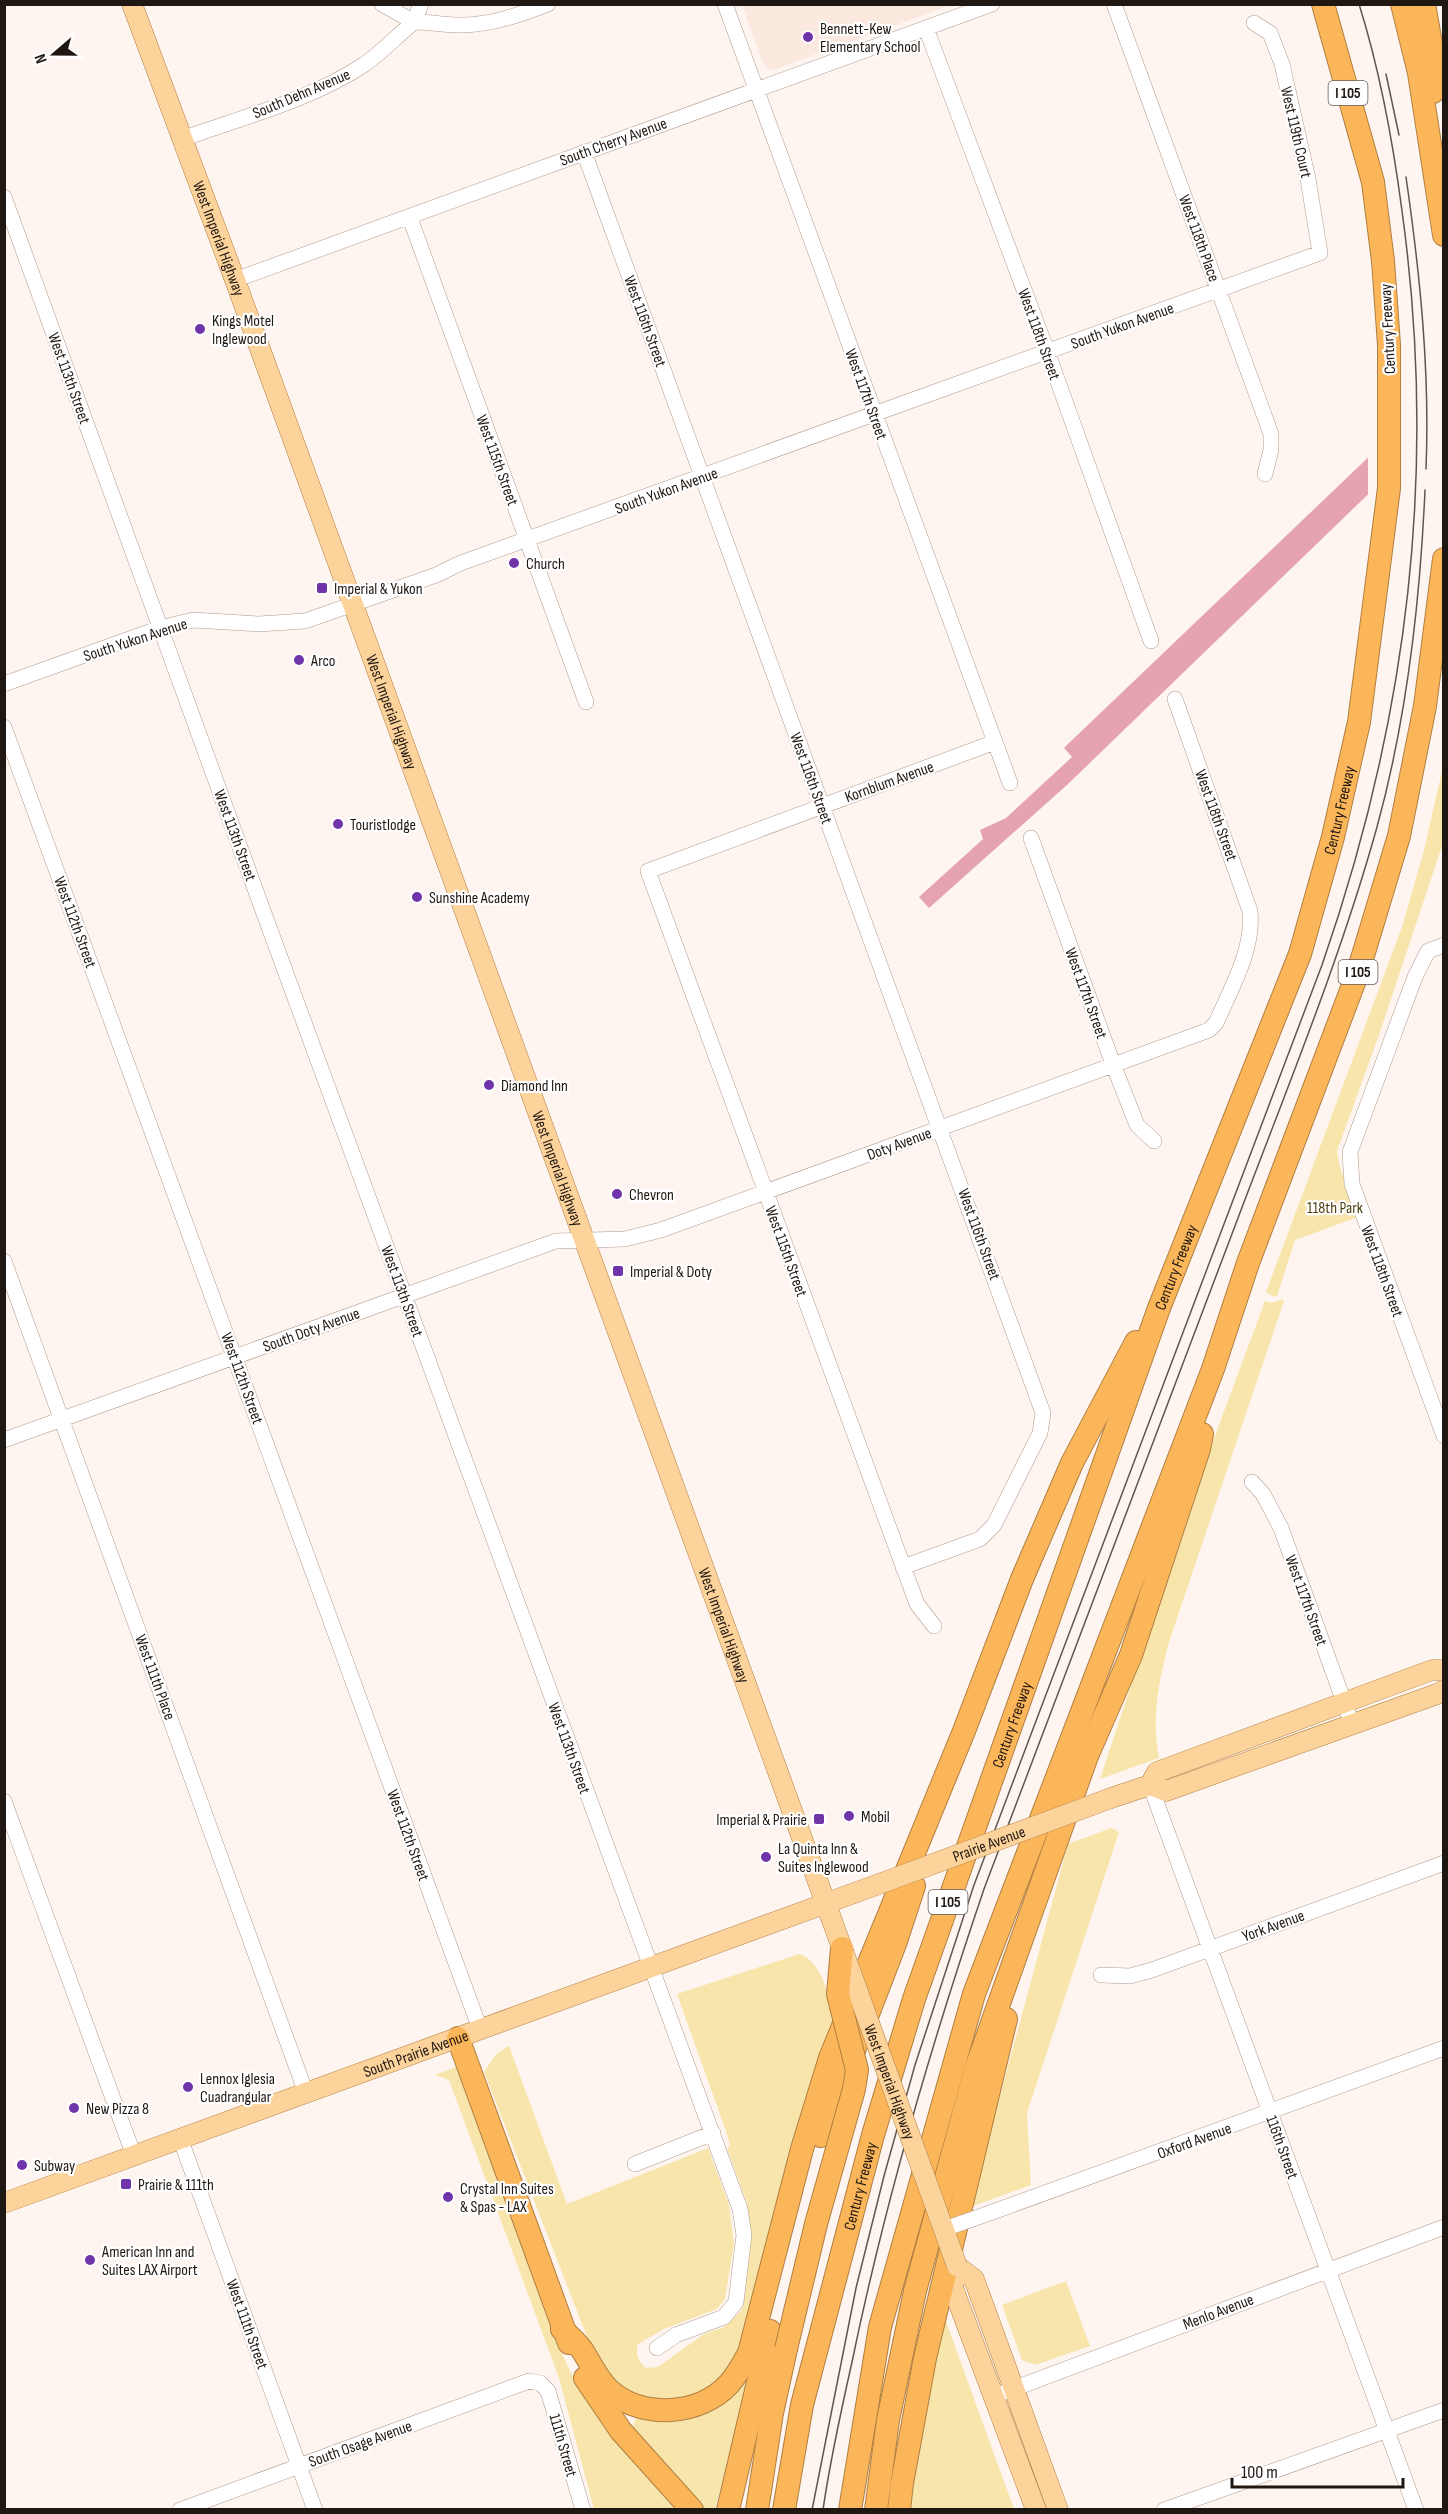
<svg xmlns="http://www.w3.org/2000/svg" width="1448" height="2514" font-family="'Sofia Sans Condensed',sans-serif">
<rect width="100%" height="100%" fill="#fff5f0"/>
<path fill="#fbe8de" d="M742 5V4L951 5 773 70 767 68 763 63Z"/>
<path fill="#f8e5ab" d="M1443 767V843L1379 1035 1337 1151 1340 1167 1358 1217 1295 1240 1277 1296 1274 1297 1266 1292 1402 927 1423 854Z
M1282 1299 1284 1301 1169 1642C1159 1681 1151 1717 1159 1758L1100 1779 1203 1468 1265 1301 1272 1303Z
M1111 1828 1119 1832 1027 2113 1031 2185 970 2207 1068 1844Z
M799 1954C824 1962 829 2000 836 2023L827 2038 810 2085 749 2316C743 2335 737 2355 726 2371 702 2405 643 2408 614 2380 603 2369 596 2355 589 2342L484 2072 496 2054 509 2046 567 2204 708 2148 729 2205 734 2244 725 2299 717 2309 664 2329 638 2344C635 2355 638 2360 646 2368L658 2367 704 2334 724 2327 741 2311 749 2254 747 2203 727 2148 730 2146 728 2137 677 1994Z
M456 2067 558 2345 570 2371 606 2430 614 2436 679 2509H594L559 2378 449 2080 435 2075Z
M1066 2281 1090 2346 1035 2365 1022 2360 1002 2305Z
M944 2316 1014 2509 907 2510Z
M745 2375 751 2378 715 2509H704L632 2428 638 2412 650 2415Z"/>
<path fill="#e4a3af" d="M1443 386V422L1068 784 929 908 919 897 983 839 980 830 1006 818 1072 757 1064 748 1069 743Z"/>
<path fill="#fff5f0" d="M1444 383V426L1368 499V455Z"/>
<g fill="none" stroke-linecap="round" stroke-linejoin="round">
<g stroke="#b09a8e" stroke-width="16">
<path id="minor" d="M382 4 414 22
M725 4 1010 783
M1114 4 1271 434V450L1265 474
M414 22 421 4
M926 28 1047 351 1151 641
M182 139C243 117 311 100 365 64 382 52 398 35 414 22 429 22 445 25 461 25 491 25 519 15 548 4
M584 152 1043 1413 1040 1433 994 1525 980 1539 903 1567
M4 197 262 908 740 2209 744 2235 736 2302 724 2317 676 2335 657 2348
M410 218 586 702
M235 280 992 4
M4 684 160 628 193 620 259 624 305 621 436 575 461 563 1320 253 1308 179 1282 64 1270 33 1254 23
M4 727 480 2029
M1031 838 1113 1064 1137 1125 1154 1141
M1444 945 1428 951 1415 977 1350 1152 1352 1184 1444 1436
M4 1261 306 2093
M4 1440 556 1241 625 1239 661 1230 1209 1030 1216 1023C1231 988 1254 950 1250 911L1175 699
M1252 1482 1263 1494 1281 1528 1352 1724
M934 1626 917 1604 648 871 995 742
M1150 1785 1416 2510
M4 1801 134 2156
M1101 1975 1130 1976 1152 1970 1444 1863
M180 2138 315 2510
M635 2164 713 2133
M973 2219 1444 2048
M1005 2392 1444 2227
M180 2510 529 2381 540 2383 548 2391 583 2510
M1164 2510 1444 2410"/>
</g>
<g stroke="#af7e41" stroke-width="21">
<g id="major">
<path id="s1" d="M132 4 235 280 842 1948"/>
<path d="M1150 1785 1166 1791 1437 1694 1444 1690"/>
<path d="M1111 1798 1150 1785 1157 1772 1432 1670H1444"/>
<path id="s2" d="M4 2203 879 1884"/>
<path d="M1036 2510 953 2288 957 2266 974 2279 1058 2510"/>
</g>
</g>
<g stroke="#af7e41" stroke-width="24">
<g id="highway">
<path d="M1402 4 1419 73 1444 235"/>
<path d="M1424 4 1433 55V92"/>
<path d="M458 2038 569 2343"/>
<path d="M821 2136 895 1944 914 1886"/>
<path d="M562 2329C569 2336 579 2344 584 2353 592 2366 598 2380 610 2391 643 2419 699 2416 729 2384 737 2375 743 2364 749 2353L802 2149 830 2058 964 1731 1022 1579 1072 1463 1136 1342"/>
<path d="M585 2378 621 2431 692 2510"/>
<path d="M728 2510 770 2331"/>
<path d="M757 2510 772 2413 786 2349"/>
<path id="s3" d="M784 2510 802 2405 873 2135 914 1999 1159 1308 1300 954 1333 837 1359 722 1389 488V345L1383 261 1373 182 1323 4"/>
<path d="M850 2510 880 2327 974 1994 1213 1369 1248 1263 1358 972 1399 836 1425 706 1444 559"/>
<path d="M876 2510 888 2420 915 2291 976 2068 1087 1756 1131 1655 1199 1449 1202 1434"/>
<path d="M899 2510 902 2483 925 2358 1006 2019"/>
</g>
</g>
<use href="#minor" stroke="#fff" stroke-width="15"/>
<use href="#major" stroke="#fdd39c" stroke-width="20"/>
<use href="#highway" stroke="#fcb65a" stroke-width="22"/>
<path stroke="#5f5651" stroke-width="1.5" d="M1386 74 1399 135
M1406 177C1420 274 1430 371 1426 469
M812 2510 856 2288 884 2176 915 2065 974 1885 1322 965C1408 718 1438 471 1402 211 1393 142 1380 71 1359 4
M823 2510C830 2460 841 2411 852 2362 885 2202 931 2045 984 1889 1068 1665 1154 1442 1238 1218 1287 1088 1340 960 1377 827 1407 718 1420 603 1425 490"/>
<g stroke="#b09a8e" stroke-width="16" stroke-linecap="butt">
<path id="minor-bridge" d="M944 2229 973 2219"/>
</g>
<g stroke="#af7e41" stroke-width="21" stroke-linecap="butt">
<g id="major-bridge">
<path id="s4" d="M879 1884 1111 1798"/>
<path id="s5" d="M842 1948 957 2266"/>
</g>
</g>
<g stroke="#af7e41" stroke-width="24" stroke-linecap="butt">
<path id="highway-bridge" d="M786 2349 816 2224 854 2089 857 2070 838 1994 842 1948"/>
</g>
<use href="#minor-bridge" stroke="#fff" stroke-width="15"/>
<use href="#major-bridge" stroke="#fdd39c" stroke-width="20"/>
<use href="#highway-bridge" stroke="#fcb65a" stroke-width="22"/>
</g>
<g fill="#6f34aa" stroke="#fff" stroke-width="2">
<circle cx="808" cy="37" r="6"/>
<circle cx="200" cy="329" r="6"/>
<circle cx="514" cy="563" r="6"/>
<rect x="316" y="582" width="12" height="12" rx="3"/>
<circle cx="299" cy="660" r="6"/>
<circle cx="338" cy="824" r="6"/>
<circle cx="417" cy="897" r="6"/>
<circle cx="489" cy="1085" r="6"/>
<circle cx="617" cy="1194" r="6"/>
<rect x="612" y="1265" width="12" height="12" rx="3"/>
<circle cx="849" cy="1816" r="6"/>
<rect x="813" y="1813" width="12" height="12" rx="3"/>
<circle cx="766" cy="1857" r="6"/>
<circle cx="188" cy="2087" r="6"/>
<circle cx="74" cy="2108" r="6"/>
<circle cx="22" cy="2165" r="6"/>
<rect x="120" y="2178" width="12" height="12" rx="3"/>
<circle cx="448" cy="2197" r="6"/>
<circle cx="90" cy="2260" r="6"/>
</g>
<g text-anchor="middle" stroke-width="4.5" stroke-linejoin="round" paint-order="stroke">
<g fill="#fff" stroke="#625d59" stroke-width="1.5">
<rect x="1328.5" y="81" width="39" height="24" rx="4.5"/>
<rect x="1338.5" y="960" width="39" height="24" rx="4.5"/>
<rect x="928.5" y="1890" width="39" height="24" rx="4.5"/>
</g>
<g font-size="15" font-weight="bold" fill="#1f1712">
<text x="1348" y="98">I 105</text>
<text x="1358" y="977">I 105</text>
<text x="948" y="1907">I 105</text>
</g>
<g font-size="16" fill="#1f1712" stroke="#fff" text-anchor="start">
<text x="820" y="34">Bennett-Kew<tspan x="820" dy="18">Elementary School</tspan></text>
<text x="212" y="326">Kings Motel<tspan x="212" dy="18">Inglewood</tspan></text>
<text x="526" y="569">Church</text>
<text x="334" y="594">Imperial &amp; Yukon</text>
<text x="311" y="666">Arco</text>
<text x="350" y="830">Touristlodge</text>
<text x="429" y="903">Sunshine Academy</text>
<text x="501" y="1091">Diamond Inn</text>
<text x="629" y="1200">Chevron</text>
<text x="630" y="1277">Imperial &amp; Doty</text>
<text x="861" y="1822">Mobil</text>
<text x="807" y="1825" text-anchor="end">Imperial &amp; Prairie</text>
<text x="778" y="1854">La Quinta Inn &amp;<tspan x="778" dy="18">Suites Inglewood</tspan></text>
<text x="200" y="2084">Lennox Iglesia<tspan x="200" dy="18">Cuadrangular</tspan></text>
<text x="86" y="2114">New Pizza 8</text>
<text x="34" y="2171">Subway</text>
<text x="138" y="2190">Prairie &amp; 111th</text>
<text x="460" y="2194">Crystal Inn Suites<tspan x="460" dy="18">&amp; Spas - LAX</tspan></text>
<text x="102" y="2257">American Inn and<tspan x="102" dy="18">Suites LAX Airport</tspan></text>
</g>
<g font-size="16" fill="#1f1712" stroke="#fff">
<text transform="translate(301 93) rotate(-23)" y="6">South Dehn Avenue</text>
<text transform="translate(1297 132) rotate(77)" y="6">West 119th Court</text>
<text transform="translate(613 141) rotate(-20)" y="6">South Cherry Avenue</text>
<text dy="6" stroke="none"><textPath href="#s1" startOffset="250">West Imperial Highway</textPath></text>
<text transform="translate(1200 238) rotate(70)" y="6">West 118th Place</text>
<text transform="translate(646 321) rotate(70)" y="6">West 116th Street</text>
<text transform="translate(1122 325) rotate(-20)" y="6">South Yukon Avenue</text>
<text transform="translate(1387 329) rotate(-93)" y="6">Century Freeway</text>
<text transform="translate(1040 334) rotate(70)" y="6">West 118th Street</text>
<text transform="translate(70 378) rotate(70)" y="6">West 113th Street</text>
<text transform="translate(867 394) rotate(70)" y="6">West 117th Street</text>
<text transform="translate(498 460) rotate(70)" y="6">West 115th Street</text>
<text transform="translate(666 490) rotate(-20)" y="6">South Yukon Avenue</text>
<text transform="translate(135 639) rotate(-18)" y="6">South Yukon Avenue</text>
<text dy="6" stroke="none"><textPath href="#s1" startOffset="754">West Imperial Highway</textPath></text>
<text transform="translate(812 778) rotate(70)" y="6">West 116th Street</text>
<text transform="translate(889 781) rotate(-20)" y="6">Kornblum Avenue</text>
<text dy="6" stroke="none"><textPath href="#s3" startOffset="1791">Century Freeway</textPath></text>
<text transform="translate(1217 815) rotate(70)" y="6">West 118th Street</text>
<text transform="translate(236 835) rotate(70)" y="6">West 113th Street</text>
<text transform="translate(76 922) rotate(70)" y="6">West 112th Street</text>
<text transform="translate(1087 993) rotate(70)" y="6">West 117th Street</text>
<text transform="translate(899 1143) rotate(-20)" y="6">Doty Avenue</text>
<text dy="6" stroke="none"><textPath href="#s1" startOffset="1240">West Imperial Highway</textPath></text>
<text transform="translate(980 1234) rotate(70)" y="6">West 116th Street</text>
<text transform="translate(787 1251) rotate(70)" y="6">West 115th Street</text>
<text dy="6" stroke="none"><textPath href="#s3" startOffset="1305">Century Freeway</textPath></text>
<text transform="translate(1383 1271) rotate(70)" y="6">West 118th Street</text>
<text transform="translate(403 1291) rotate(70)" y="6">West 113th Street</text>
<text transform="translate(311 1329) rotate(-20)" y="6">South Doty Avenue</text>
<text transform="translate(243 1378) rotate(70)" y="6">West 112th Street</text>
<text transform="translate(1307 1600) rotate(70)" y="6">West 117th Street</text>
<text dy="6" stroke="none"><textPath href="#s1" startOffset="1726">West Imperial Highway</textPath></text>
<text transform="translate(156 1677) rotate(70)" y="6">West 111th Place</text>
<text dy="6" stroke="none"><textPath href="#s3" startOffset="819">Century Freeway</textPath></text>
<text transform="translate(570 1748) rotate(70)" y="6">West 113th Street</text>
<text transform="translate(409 1835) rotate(70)" y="6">West 112th Street</text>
<text dy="6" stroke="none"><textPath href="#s4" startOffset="117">Prairie Avenue</textPath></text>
<text transform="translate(1273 1925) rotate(-20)" y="6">York Avenue</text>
<text dy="6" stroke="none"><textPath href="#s2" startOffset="438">South Prairie Avenue</textPath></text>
<text dy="6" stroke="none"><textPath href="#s5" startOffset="142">West Imperial Highway</textPath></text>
<text transform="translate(1194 2140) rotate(-20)" y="6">Oxford Avenue</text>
<text transform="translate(1283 2147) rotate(70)" y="6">116th Street</text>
<text dy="6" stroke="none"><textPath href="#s3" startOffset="333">Century Freeway</textPath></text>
<text transform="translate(1218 2311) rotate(-21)" y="6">Menlo Avenue</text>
<text transform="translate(248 2324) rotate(70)" y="6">West 111th Street</text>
<text transform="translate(360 2443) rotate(-20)" y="6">South Osage Avenue</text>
<text transform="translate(564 2445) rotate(74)" y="6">111th Street</text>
</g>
<g font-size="16" fill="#4c3f11" stroke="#fff">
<text x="1335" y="1213">118th Park</text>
</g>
</g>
<rect width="1448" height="2514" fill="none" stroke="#1f1712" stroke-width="12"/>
<g transform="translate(54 54) rotate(250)" stroke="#ffffff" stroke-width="4.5" paint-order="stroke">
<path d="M0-4.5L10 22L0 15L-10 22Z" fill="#1f1712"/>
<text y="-9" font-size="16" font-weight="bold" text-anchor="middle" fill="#1f1712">N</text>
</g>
<path d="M1232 2478v9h171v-9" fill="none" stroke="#1f1712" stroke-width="3"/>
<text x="1241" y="2478" font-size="18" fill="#1f1712" stroke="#ffffff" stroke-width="4.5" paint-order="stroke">100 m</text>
</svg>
